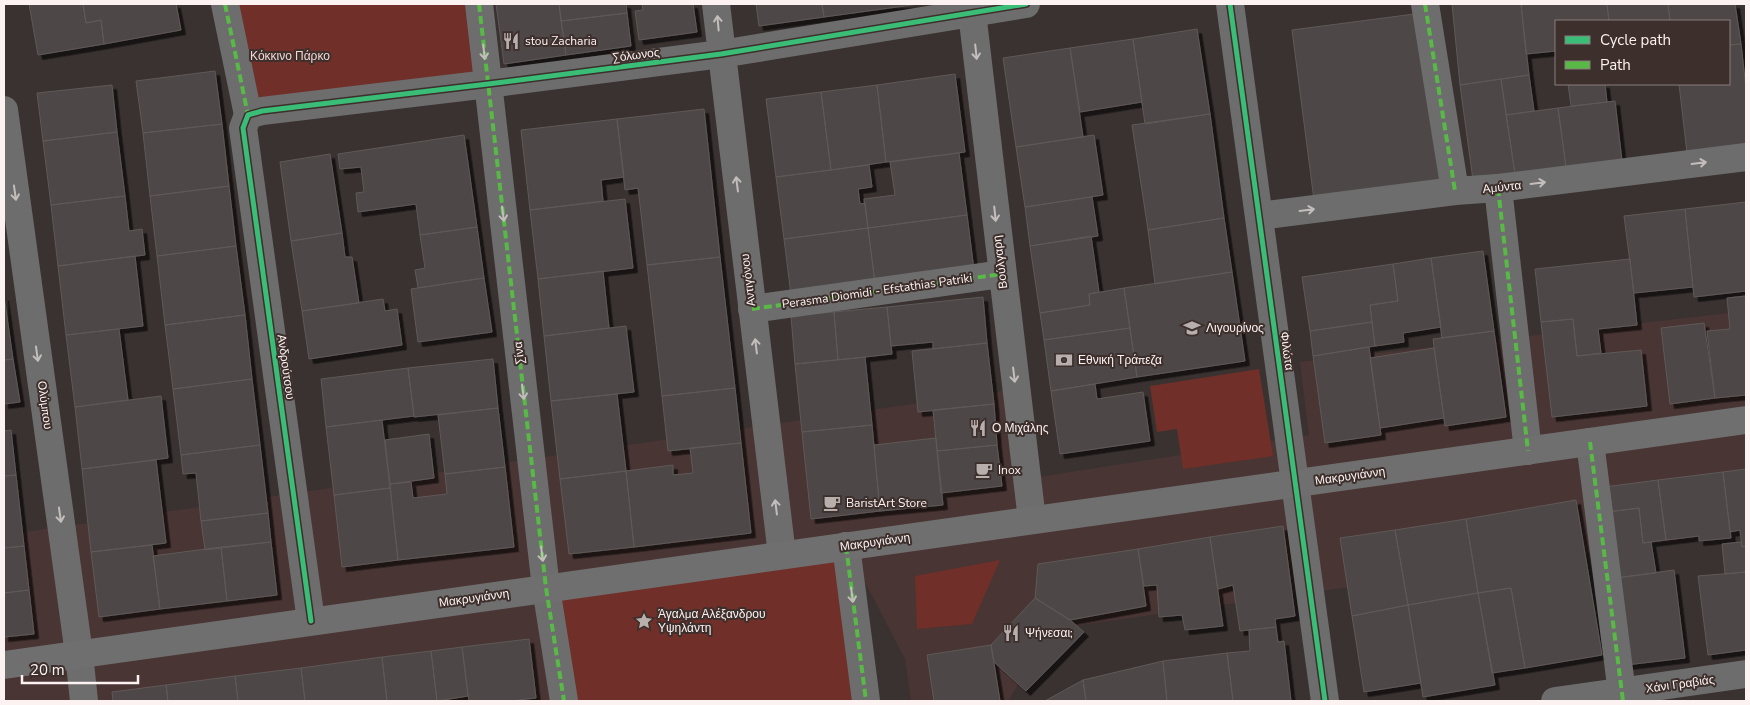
<svg xmlns="http://www.w3.org/2000/svg" width="1750" height="705" font-family="'Nunito Sans',sans-serif">
<defs>
<filter id="shadow"><feDropShadow dx="4.5" dy="4.5" stdDeviation="0" flood-color="#0009"/></filter>
</defs>
<rect width="100%" height="100%" fill="#393230"/>
<path fill="#493533" d="M1746 311V531L1052 629 1008 701H911L905 659 846 546 576 701H4V535L1024 388 1038 477 1309 435 1300 362Z"/>
<path fill="#702f28" d="M228 4H479L488 84 262 111Z
M1259 369 1273 456 1183 469 1177 429 1157 432 1150 386Z
M846 546 866 701H564L546 588Z
M1000 560 972 624 917 629 915 576Z"/>
<path fill="#4d4746" stroke="#5f5957" filter="url(#shadow)" d="M29 4H83L86 23 101 20 104 44 38 55Z
M83 4H176L181 30 104 44 101 20 86 23Z
M496 4H559L566 55 504 64Z
M559 4H626L627 13 561 21Z
M642 4H693L697 32 639 40 635 11 643 10Z
M756 4H822L824 17 759 26Z
M822 4H919L824 17Z
M1452 4H1521L1529 75 1460 85Z
M1521 4H1607L1609 21H1556V51L1526 54Z
M1607 4H1668L1670 21H1609Z
M1668 4H1735L1741 44 1729 45V21H1670Z
M627 13 631 46 566 55 561 21Z
M1422 13 1444 184 1314 200 1292 30Z
M1197 29 1210 114 1145 124 1133 39Z
M1133 39 1142 102 1080 112 1070 48Z
M1741 44 1746 88V144L1687 153 1679 84H1729V45Z
M1070 48 1083 137 1016 147 1003 58Z
M215 71 222 124 143 133 136 81Z
M955 74 965 152 886 162 877 85Z
M1529 75 1534 111 1506 115 1501 79Z
M1501 79 1515 174 1473 180 1460 85Z
M1568 84H1605L1607 102 1571 106Z
M112 85 117 132 43 141 37 93Z
M877 85 886 162 831 170 821 92Z
M821 92 831 170 776 177 766 99Z
M1615 101 1622 161 1566 167 1558 108Z
M1558 108 1566 167 1515 174 1506 115Z
M704 109 720 257 647 265 638 188 625 190 617 119Z
M1210 114 1224 218 1148 230 1132 125Z
M617 119 624 177 601 180 603 201 530 210 521 130Z
M222 124 229 186 150 196 143 133Z
M117 132 125 196 51 205 43 141Z
M464 135 477 227 420 235 416 204 358 212 356 193 364 192 361 167 340 169 338 154Z
M1094 135 1103 195 1025 207 1016 147Z
M959 153 967 215 868 228 864 199 895 195 890 162Z
M330 154 342 233 291 241 280 162Z
M869 165 872 187 858 189 860 204 865 203 868 228 784 239 776 177Z
M229 186 236 246 157 256 150 196Z
M125 196 129 231 142 229 145 255 58 266 51 205Z
M1092 197 1098 236 1030 246 1025 207Z
M625 199 633 268 538 279 530 210Z
M1746 202V291L1694 297 1685 209Z
M1685 209 1693 287 1634 293 1624 216Z
M967 215 974 270 875 283 868 228Z
M1224 218 1232 272 1155 284 1148 230Z
M477 227 484 278 418 288 415 270 425 268 420 235Z
M868 228 875 283 791 295 784 239Z
M342 233 345 257H352L359 303 302 311 291 241Z
M1091 236 1099 292 1089 294 1090 305 1040 313 1030 246Z
M236 246 245 315 165 325 157 256Z
M1483 251 1494 331 1442 338 1431 258Z
M135 256 143 326 66 335 58 266Z
M720 257 735 388 662 396 647 265Z
M1431 258 1441 327 1403 333 1404 342 1375 346 1370 305 1398 301 1393 264Z
M1630 259 1637 325 1598 329 1601 353 1577 356 1573 319 1541 322 1535 269Z
M1393 264 1398 301 1370 305 1372 322 1310 331 1302 277Z
M603 271 609 328 544 336 538 279Z
M1232 272 1245 361 1137 377 1124 288Z
M484 278 492 332 418 342 411 289Z
M1124 288 1130 328 1044 340 1040 313 1090 305 1089 294Z
M4 296 13 359 4 360Z
M1746 296V395L1715 398 1707 331 1730 329 1727 298Z
M983 297 987 343 933 349V342L891 346 887 307Z
M383 299 385 311 397 309 402 345 309 359 302 311Z
M887 307 892 354 838 360 834 312Z
M834 312 838 360 795 364 791 316Z
M245 315 252 379 173 389 165 325Z
M1573 319 1577 356 1641 350 1647 406 1552 417 1541 322Z
M1372 322 1375 346 1313 356 1310 331Z
M1704 323 1715 398 1670 404 1661 328Z
M626 326 634 392 551 401 544 336Z
M1130 328 1137 377 1051 391 1044 340Z
M119 329 128 400 75 407 66 335Z
M1494 331 1506 417 1445 426 1433 339Z
M987 343 994 404 918 412 912 351Z
M1369 347 1381 435 1325 443 1313 356Z
M1434 348 1444 418 1380 428 1370 358Z
M865 357 872 425 802 432 795 364Z
M13 359 20 402 4 404V360Z
M493 359 498 408 414 417 408 368Z
M408 368 414 416 326 427 321 379Z
M252 379 260 445 181 455 173 389Z
M1095 384 1097 399 1143 392 1150 441 1060 454 1051 391Z
M735 388 741 443 668 451 662 396Z
M617 394 626 471 560 479 551 401Z
M161 396 168 458 82 469 75 407Z
M994 404 997 445 937 451 933 410Z
M498 408 505 467 445 474 438 415Z
M382 420 390 488 334 495 326 427Z
M872 425 880 511 811 519 802 432Z
M11 430 16 475 4 476V431Z
M429 434 434 478 390 484 385 440Z
M936 438 943 505 880 511 874 445Z
M741 443 751 533 634 547 626 471 673 465V475L693 473 690 448Z
M260 445 268 513 201 521 196 473 183 474 181 455Z
M997 445 1002 486 941 493 937 451Z
M156 460 166 543 91 552 82 469Z
M505 467 514 547 398 560 390 484 411 482 413 498 447 494 445 474Z
M1746 469V546L1742 547 1740 530 1730 532 1723 472Z
M626 471 634 547 569 554 560 479Z
M1723 472 1731 538 1699 541V536L1666 540 1658 480Z
M16 475 24 546 4 548V476Z
M1658 480 1666 540 1643 543 1639 508 1607 512 1604 487Z
M390 488 398 560 342 567 334 495Z
M1576 500 1602 655 1525 668 1511 588 1478 593 1466 519Z
M1639 508 1643 543 1651 542 1656 573 1616 578 1607 512Z
M268 513 271 542 205 550 201 521Z
M1466 519 1478 593 1408 605 1395 530Z
M1283 526 1295 616 1275 619 1276 627 1240 631 1233 585 1218 589 1210 537Z
M1395 530 1408 605 1352 616 1340 538Z
M1210 537 1223 626 1185 630 1182 615 1159 617 1157 585 1144 586 1138 549Z
M271 542 277 595 227 601 221 547Z
M1741 542 1742 547 1746 546V572L1725 574 1722 544Z
M152 545 160 609 99 617 91 552Z
M24 546 29 590 4 593V548Z
M221 547 227 601 160 609 153 556Z
M1138 549 1146 606 1070 620 1035 598 1038 564Z
M1674 570 1685 658 1626 665 1616 578Z
M1746 572V650L1708 655 1698 576Z
M1511 588 1525 668 1492 673 1478 593Z
M29 590 34 634 4 637V593Z
M1478 593 1495 685 1423 697 1408 605Z
M1035 598 1070 620 1084 632 1026 691 994 662 991 645Z
M1408 605 1421 683 1364 692 1352 616Z
M1276 627 1278 642 1284 641 1291 701H1233L1227 653 1250 651 1249 630Z
M529 639 536 698 508 701H469L462 647Z
M991 645 1000 701H934L927 655Z
M462 647 468 696 437 701 431 651Z
M431 651 437 701H387L382 657Z
M1227 653 1233 701H1167L1163 661Z
M382 657 387 701H305L301 668Z
M1163 661 1167 701H1086L1083 680Z
M301 668 305 701H238L235 676Z
M235 676 238 701H168L166 685Z
M1083 680 1086 701H1045Z
M166 685 168 701H113L112 692Z"/>
<g fill="none" stroke-linecap="round" stroke-linejoin="round">
<path stroke="#6d6d6d" stroke-width="28" d="M225 4 248 115
M1425 4 1455 191
M1498 188 1528 451
M752 309 1002 274
M1590 442 1623 701"/>
<path stroke="#6d6d6d" stroke-width="28" d="M479 4 546 588 564 701
M971 4 1032 520
M1230 4 1295 483
M1259 216 1455 191 1498 188 1746 157
M846 546 866 701
M311 621 243 128 248 115 262 111 488 84 721 54 1026 4
M79 654 84 701
M1555 701 1746 674"/>
<path stroke="#6d6d6d" stroke-width="28" d="M716 4 782 555
M4 110 79 654
M1295 483 1325 701"/>
<path stroke="#706f70" stroke-width="28" d="M4 665 1746 420"/>
<path stroke="#58b947" stroke-width="4" stroke-dasharray="8 4" stroke-linecap="butt" d="M225 4 248 115
M479 4 546 588 564 701
M1425 4 1455 191
M1498 188 1528 451
M752 309 1002 274
M1590 442 1623 701
M846 546 866 701"/>
<g stroke="#3d2f2c" stroke-width="8">
<path id="cycleway" d="M1230 4 1325 701
M311 621 243 128 248 115 262 111 488 84 721 54 1026 4"/>
</g>
<use href="#cycleway" stroke="#3abd76" stroke-width="5"/>
</g>
<defs><path id="oneway-shaft" d="M-6 0H5M1.5-3L5.5 0L1.5 3" fill="none" stroke-width="1.6" stroke-linecap="round" stroke-linejoin="round" transform="scale(1.25)"/></defs>
<g stroke="#c3bdbc">
<use href="#oneway-shaft" transform="translate(718 23) rotate(-95)"/>
<use href="#oneway-shaft" transform="translate(484 52) rotate(84)"/>
<use href="#oneway-shaft" transform="translate(976 52) rotate(84)"/>
<use href="#oneway-shaft" transform="translate(1699 163) rotate(-7)"/>
<use href="#oneway-shaft" transform="translate(1538 183) rotate(-7)"/>
<use href="#oneway-shaft" transform="translate(737 184) rotate(-97)"/>
<use href="#oneway-shaft" transform="translate(15 193) rotate(82)"/>
<use href="#oneway-shaft" transform="translate(1307 210) rotate(-7)"/>
<use href="#oneway-shaft" transform="translate(503 214) rotate(83)"/>
<use href="#oneway-shaft" transform="translate(995 214) rotate(84)"/>
<use href="#oneway-shaft" transform="translate(756 346) rotate(-97)"/>
<use href="#oneway-shaft" transform="translate(37 354) rotate(82)"/>
<use href="#oneway-shaft" transform="translate(1014 375) rotate(83)"/>
<use href="#oneway-shaft" transform="translate(523 392) rotate(83)"/>
<use href="#oneway-shaft" transform="translate(776 507) rotate(-97)"/>
<use href="#oneway-shaft" transform="translate(60 515) rotate(82)"/>
<use href="#oneway-shaft" transform="translate(542 554) rotate(83)"/>
<use href="#oneway-shaft" transform="translate(852 595) rotate(83)"/>
</g>
<defs>
<g id="restaurant-bare" transform="scale(1.35)"><path d="M-5-6h1v4h1v-4h1v4h1v-4h1v5L-1.5 .5V6h-2V.5L-5-1ZM5-6V6H3V1.5H1.5Q1.5-4 5-6Z" fill="#b8afad" stroke="#3d2f2c" stroke-width="2.5" paint-order="stroke"/></g>
<g id="school-bare" transform="scale(1.35)"><path d="M0-5L7-2L0 1L-7-2ZM-4 1L0 2.5L4 1V4Q0 6-4 4Z" fill="#b8afad" stroke="#3d2f2c" stroke-width="2.5" paint-order="stroke"/></g>
<g id="bank-bare" transform="scale(1.35)"><path d="M-6-4H6V4H-6ZM0-2.3a2.3 2.3 0 1 0 0 4.6a2.3 2.3 0 1 0 0-4.6Z" fill="#b8afad" stroke="#3d2f2c" stroke-width="2.5" paint-order="stroke"/></g>
<g id="cafe-bare" transform="scale(1.35)"><path d="M-5.5-4.5H6V0H3Q3 3.5 0 3.5H-2.5Q-5.5 3.5-5.5 0ZM3-3.2v2h1.7v-2ZM-6 4.5H4V6H-6Z" fill="#b8afad" stroke="#3d2f2c" stroke-width="2.5" paint-order="stroke"/></g>
<g id="sight-bare" transform="scale(1.35)"><path d="M0-6L1.8-2.2L6-1.7L2.9 1.2L3.7 5.4L0 3.3L-3.7 5.4L-2.9 1.2L-6-1.7L-1.8-2.2Z" fill="#b8afad" stroke="#3d2f2c" stroke-width="2.5" paint-order="stroke"/></g>
</defs>
<g fill-rule="evenodd">
<use href="#restaurant-bare" x="511" y="41"/>
<use href="#school-bare" x="1192" y="328"/>
<use href="#bank-bare" x="1064" y="360"/>
<use href="#restaurant-bare" x="978" y="428"/>
<use href="#cafe-bare" x="984" y="470"/>
<use href="#cafe-bare" x="832" y="503"/>
<use href="#sight-bare" x="644" y="621"/>
<use href="#restaurant-bare" x="1011" y="633"/>
</g>
<g text-anchor="middle" stroke-width="4" stroke-linejoin="round" paint-order="stroke">
<g font-size="12" fill="#fcf2f1" stroke="#3d2f2c" text-anchor="start">
<text x="525" y="45">stou Zacharia</text>
<text x="1206" y="332">Λιγουρίνος</text>
<text x="1078" y="364">Εθνική Τράπεζα</text>
<text x="992" y="432">Ο Μιχάλης</text>
<text x="998" y="474">Inox</text>
<text x="846" y="507">BaristArt Store</text>
<text x="658" y="618">Άγαλμα Αλέξανδρου<tspan x="658" dy="14">Υψηλάντη</tspan></text>
<text x="1025" y="637">Ψήνεσαι;</text>
</g>
<g font-size="12" fill="#fcf2f1" stroke="#3d2f2c">
<text transform="translate(636 55) rotate(-7)" y="4">Σόλωνος</text>
<text transform="translate(1502 187) rotate(-6)" y="4">Αμύντα</text>
<text transform="translate(1000 262) rotate(-97)" y="4">Βούλγαρη</text>
<text transform="translate(748 280) rotate(-97)" y="4">Αντιγόνου</text>
<text transform="translate(877 291) rotate(-8)" y="4">Perasma Diomidi - Efstathias Patriki</text>
<text transform="translate(1287 351) rotate(82)" y="4">Φιλώτα</text>
<text transform="translate(519 353) rotate(-97)" y="4">Σίνα</text>
<text transform="translate(286 367) rotate(82)" y="4">Ανδρούτσου</text>
<text transform="translate(45 405) rotate(82)" y="4">Ολύμπου</text>
<text transform="translate(1350 476) rotate(-8)" y="4">Μακρυγιάννη</text>
<text transform="translate(875 542) rotate(-8)" y="4">Μακρυγιάννη</text>
<text transform="translate(474 598) rotate(-8)" y="4">Μακρυγιάννη</text>
<text transform="translate(1680 684) rotate(-8)" y="4">Χάνι Γραβιάς</text>
</g>
<g font-size="12" fill="#f0d7d3" stroke="#3d2f2c">
<text x="290" y="60">Κόκκινο Πάρκο</text>
</g>
</g>
<rect width="1750" height="705" fill="none" stroke="#fcf2f1" stroke-width="10"/>
<rect x="1555" y="20" width="175" height="65" fill="#3d2f2c" stroke="#897d7b"/>
<rect x="1565" y="36" width="25" height="8" fill="#3abd76" stroke="#897d7b"/>
<text x="1600" y="45" font-size="15" fill="#fcf2f1">Cycle path</text>
<rect x="1565" y="61" width="25" height="8" fill="#58b947" stroke="#897d7b"/>
<text x="1600" y="70" font-size="15" fill="#fcf2f1">Path</text>
<path d="M22 675v8h116v-8" fill="none" stroke="#fcf2f1" stroke-width="2.5"/>
<text x="30" y="675" font-size="15" fill="#fcf2f1" stroke="#3d2f2c" stroke-width="4" paint-order="stroke">20 m</text>
</svg>
